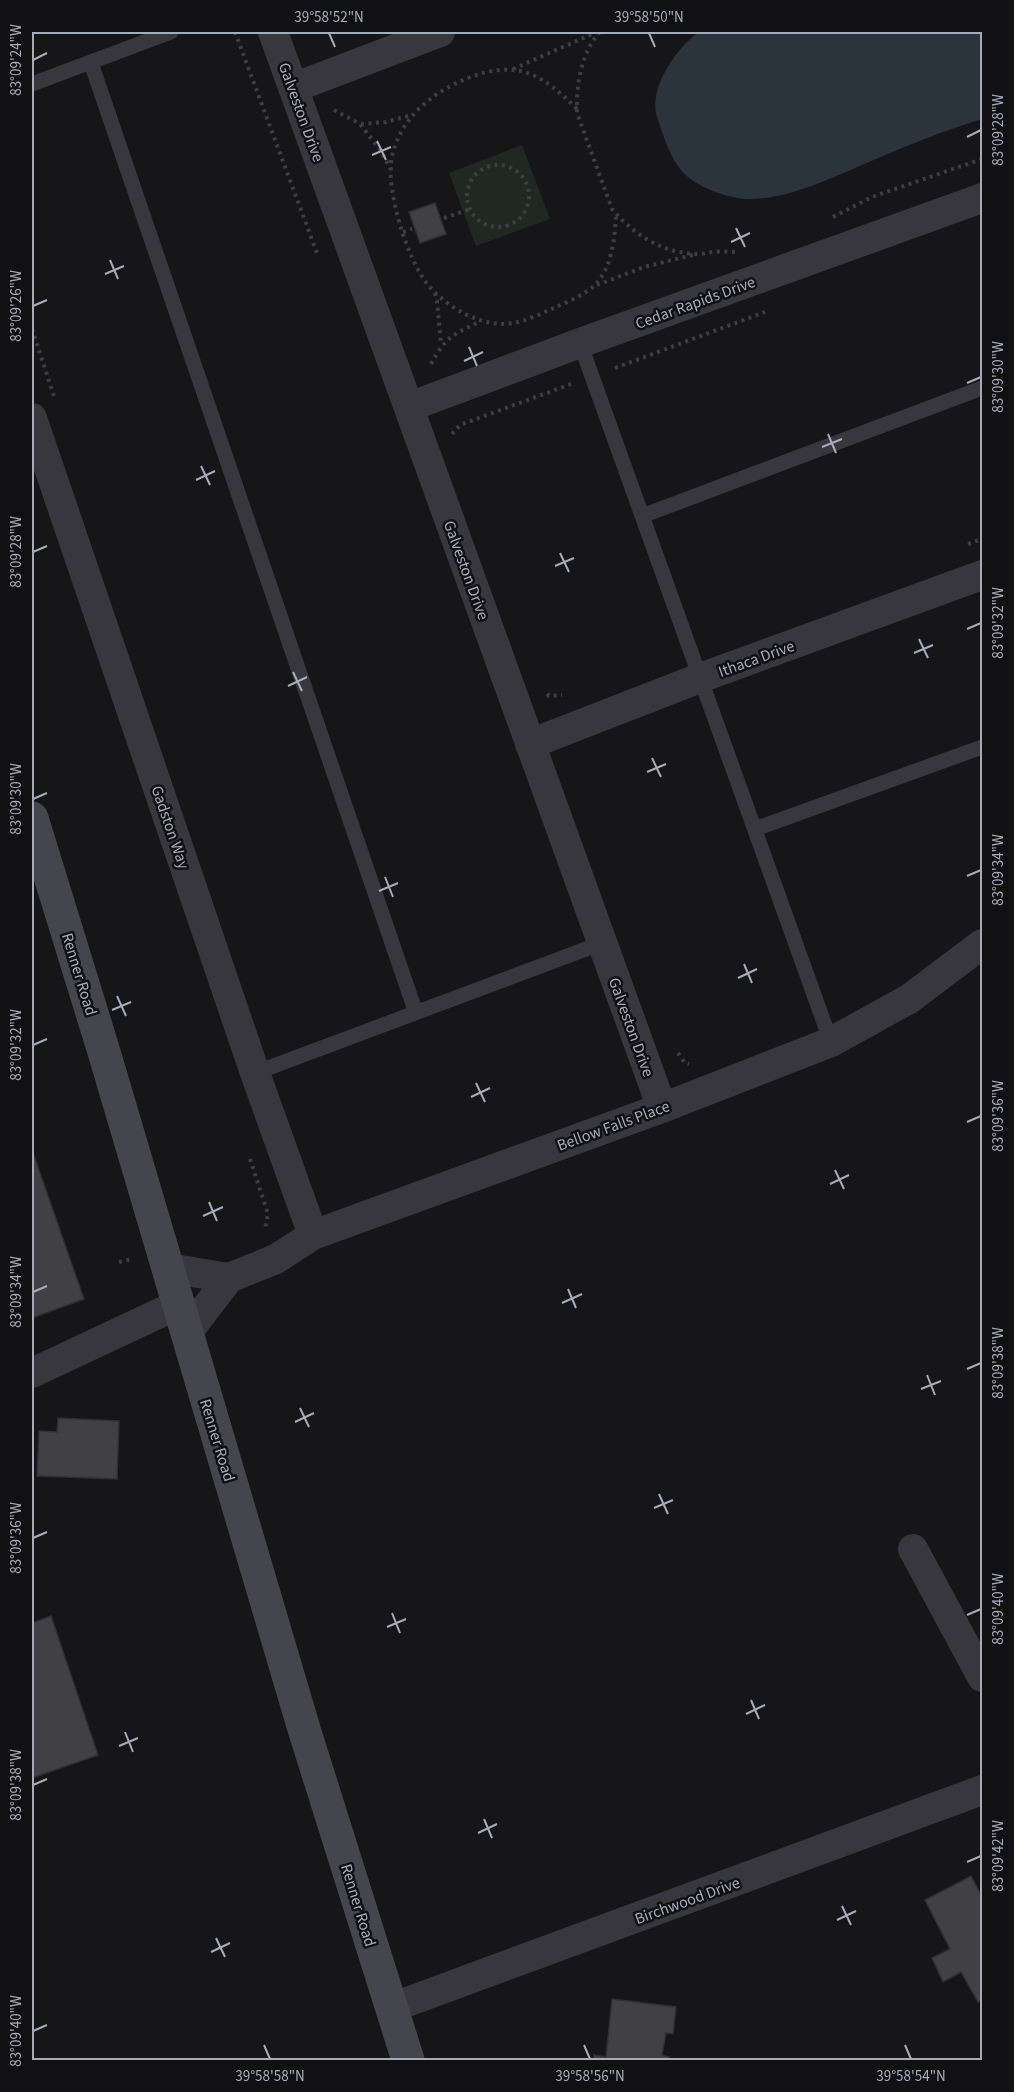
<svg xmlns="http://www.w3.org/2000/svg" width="1014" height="2092" font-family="'Source Sans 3',sans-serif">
<rect width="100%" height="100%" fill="#161618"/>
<path fill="#202822" d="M522 145 550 219 476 246 449 173Z"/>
<path fill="#2b333d" d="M699 32H982V119C946 130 911 144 876 159 838 175 789 200 747 199 731 199 700 188 688 177 671 163 664 137 657 117 648 88 677 47 699 32Z"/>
<path fill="#404045" stroke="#303034" stroke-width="1.5" d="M435 203 446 234 420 243 409 212Z
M32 1150 84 1299 32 1318Z
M58 1418 119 1421 117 1479 37 1476 39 1431 57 1432Z
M51 1616 98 1755 32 1778V1623Z
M971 1876 982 1897V2000L978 2002 961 1972 943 1982 932 1958 950 1949 925 1900Z
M612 1999 676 2007 673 2034 666 2033 662 2055 669 2057V2060H594V2055L606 2057Z"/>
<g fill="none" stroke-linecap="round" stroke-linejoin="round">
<path stroke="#3d3e44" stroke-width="4" stroke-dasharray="3 4.5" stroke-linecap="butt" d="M235 32 317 253
M600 32C581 52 576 86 577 113L612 209C633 234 662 253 696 254 702 255 708 252 714 252 722 251 730 252 737 252
M513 69 597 32
M577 109C542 74 518 59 468 78 433 92 401 117 392 156 385 189 407 259 428 285 445 305 475 324 503 324 520 324 538 315 554 308 567 302 584 295 594 286 612 269 615 237 616 214
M334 110 360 124 381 151 391 170
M361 124 386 122 412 115
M467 196a31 31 0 1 1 62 0a31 31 0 1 1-62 0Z
M833 217 872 197 982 159
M444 218 470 209
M403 232 412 229
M597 285 644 267 693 255
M435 293 437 301 441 344
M32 329 54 396
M431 364C446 336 454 334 481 321
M615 368 765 312
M452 434 460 425 571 384
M968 544 982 539
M547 694 549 696 562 695
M678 1053 685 1063 689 1064
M250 1159 268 1214 265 1229
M119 1262 133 1259"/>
<path stroke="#37373d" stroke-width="15" d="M91 63 416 1013
M32 84 171 32
M580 343 831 1042
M642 516 982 388
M755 829 982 747
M255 1073 602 943"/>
<path stroke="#37373d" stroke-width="30" d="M273 32 662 1108
M293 88 440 32
M409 407 580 343 982 198
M32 418 255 1073 313 1235
M530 744 700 678 982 575
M168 1268 229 1278 276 1259 313 1235 662 1108 831 1042 909 999 982 944
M186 1334 229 1278
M32 1373 179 1304
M913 1549 982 1677
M391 2008 982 1790"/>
<path stroke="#45464d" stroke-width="33" d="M32 818 104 1052 304 1729 408 2060"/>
</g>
<path fill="none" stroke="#a7aab9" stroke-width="2" d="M329 33 335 47M649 33 655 47M33 60 47 53M967 137 981 130M377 141 386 160M372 155 391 147M736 228 745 247M731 242 750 233M110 260 118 279M105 274 124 266M33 306 47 300M469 347 477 366M464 361 483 352M967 383 981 377M828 434 836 453M822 447 842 439M201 466 210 485M196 480 215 471M33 552 47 546M560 553 569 572M555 566 574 558M967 629 981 623M919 639 928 658M914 653 933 645M293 672 302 691M288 686 307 677M652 758 661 777M647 772 666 764M33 799 47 793M967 876 981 870M385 877 393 897M379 891 398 883M744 964 752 983M738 978 757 969M117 996 126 1016M112 1010 131 1002M33 1045 47 1039M476 1083 485 1102M471 1097 490 1088M967 1122 981 1116M835 1170 844 1189M830 1184 849 1175M209 1202 217 1221M203 1216 223 1207M568 1289 576 1308M33 1292 47 1286M562 1303 582 1294M967 1369 981 1363M927 1375 935 1395M921 1389 941 1381M300 1408 309 1427M295 1422 314 1413M659 1494 668 1514M654 1508 673 1500M33 1538 47 1532M392 1613 400 1633M967 1615 981 1609M387 1627 406 1619M751 1700 759 1719M746 1714 765 1705M125 1732 133 1752M119 1746 138 1738M33 1785 47 1779M484 1819 492 1838M478 1833 497 1824M967 1862 981 1856M842 1906 851 1925M837 1920 856 1911M216 1938 225 1957M211 1952 230 1943M33 2031 47 2025M264 2045 270 2059M584 2045 590 2059M905 2045 911 2059"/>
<g text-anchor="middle" stroke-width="5" stroke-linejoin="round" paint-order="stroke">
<g font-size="16" fill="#a7aab9" stroke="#111113">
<text transform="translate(302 112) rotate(70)" y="6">Galveston Drive</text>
<text transform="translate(695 302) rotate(-20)" y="6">Cedar Rapids Drive</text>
<text transform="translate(467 570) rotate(70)" y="6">Galveston Drive</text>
<text transform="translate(756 658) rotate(-20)" y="6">Ithaca Drive</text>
<text transform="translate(171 827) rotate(71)" y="6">Gadston Way</text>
<text transform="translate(80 974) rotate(73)" y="6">Renner Road</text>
<text transform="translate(632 1027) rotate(70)" y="6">Galveston Drive</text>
<text transform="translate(613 1125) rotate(-20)" y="6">Bellow Falls Place</text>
<text transform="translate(218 1440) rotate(73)" y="6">Renner Road</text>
<text transform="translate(687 1900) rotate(-20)" y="6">Birchwood Drive</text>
<text transform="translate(359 1905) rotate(73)" y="6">Renner Road</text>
</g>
</g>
<rect width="1014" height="2092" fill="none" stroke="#111113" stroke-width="66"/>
<rect x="33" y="33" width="948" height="2026" fill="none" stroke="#a7aab9" stroke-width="2"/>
<g font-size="15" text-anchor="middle" fill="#a7aab9">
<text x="329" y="22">39°58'52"N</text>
<text x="649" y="22">39°58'50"N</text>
<text transform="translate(16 60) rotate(-90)" y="5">83°09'24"W</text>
<text transform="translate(998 130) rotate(-90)" y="5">83°09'28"W</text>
<text transform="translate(16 306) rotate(-90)" y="5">83°09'26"W</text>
<text transform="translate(998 377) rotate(-90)" y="5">83°09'30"W</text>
<text transform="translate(16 552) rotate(-90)" y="5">83°09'28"W</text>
<text transform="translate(998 623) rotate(-90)" y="5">83°09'32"W</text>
<text transform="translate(16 799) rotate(-90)" y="5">83°09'30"W</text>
<text transform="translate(998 870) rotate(-90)" y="5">83°09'34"W</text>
<text transform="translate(16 1045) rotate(-90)" y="5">83°09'32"W</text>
<text transform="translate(998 1116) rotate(-90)" y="5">83°09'36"W</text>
<text transform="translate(16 1292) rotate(-90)" y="5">83°09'34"W</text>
<text transform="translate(998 1363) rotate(-90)" y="5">83°09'38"W</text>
<text transform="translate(16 1538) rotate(-90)" y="5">83°09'36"W</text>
<text transform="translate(998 1609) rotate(-90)" y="5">83°09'40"W</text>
<text transform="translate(16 1785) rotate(-90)" y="5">83°09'38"W</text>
<text transform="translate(998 1856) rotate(-90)" y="5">83°09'42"W</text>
<text transform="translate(16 2031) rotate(-90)" y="5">83°09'40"W</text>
<text x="270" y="2081">39°58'58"N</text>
<text x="590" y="2081">39°58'56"N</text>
<text x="911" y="2081">39°58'54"N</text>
</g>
</svg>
